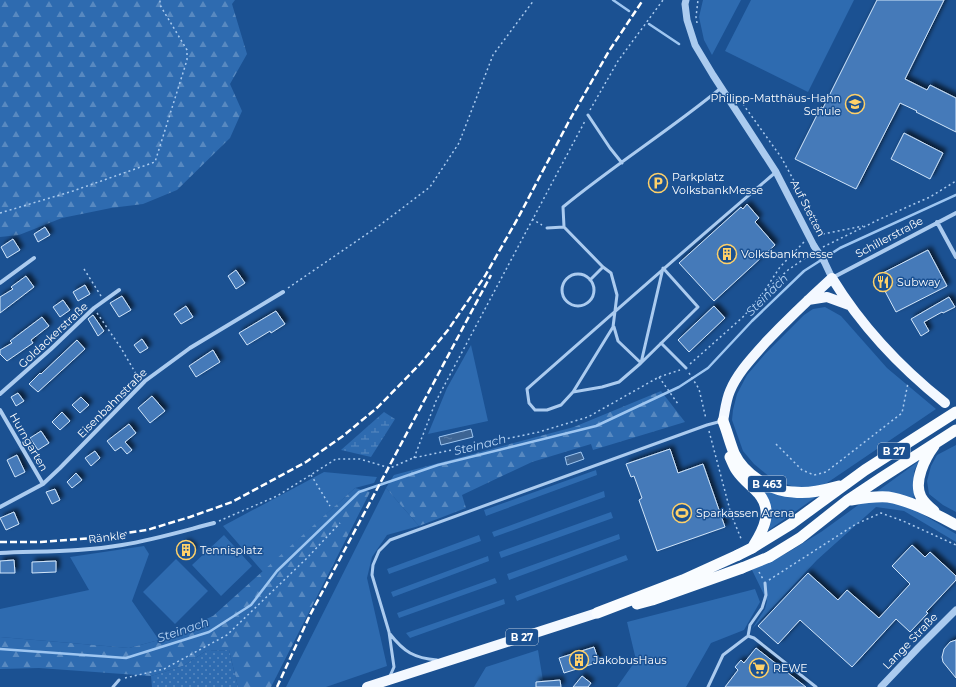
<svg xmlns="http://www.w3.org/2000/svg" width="956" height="687" font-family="Montserrat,sans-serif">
<defs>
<pattern id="forest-firs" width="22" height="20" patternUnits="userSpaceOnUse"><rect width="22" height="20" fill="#2e6bb0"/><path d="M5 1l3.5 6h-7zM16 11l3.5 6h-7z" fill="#5889c0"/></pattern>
<pattern id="wetland-marsh" width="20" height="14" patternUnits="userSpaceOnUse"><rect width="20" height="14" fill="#2e6bb0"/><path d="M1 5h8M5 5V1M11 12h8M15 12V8" fill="none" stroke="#5889c0"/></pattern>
<pattern id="garden-dots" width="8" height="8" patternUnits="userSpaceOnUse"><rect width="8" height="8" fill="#2e6bb0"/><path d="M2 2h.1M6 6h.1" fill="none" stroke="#5889c0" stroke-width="1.8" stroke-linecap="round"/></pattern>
<pattern id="water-ripples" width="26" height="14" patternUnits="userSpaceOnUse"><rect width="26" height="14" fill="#3d6493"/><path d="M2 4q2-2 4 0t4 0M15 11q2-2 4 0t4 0" fill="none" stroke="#5a7ba3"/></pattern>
<filter id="shadow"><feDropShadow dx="3.5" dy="-3.5" stdDeviation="2" flood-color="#0009"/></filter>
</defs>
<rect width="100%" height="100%" fill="#1b5192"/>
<path fill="#2e6bb0" d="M703 0H741L712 55 704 40 699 17Z
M751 0H854L808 92 725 51Z
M825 307 841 316 887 368 936 409 821 487H794L771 478 754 464 743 451 732 420 733 410 737 394 747 375 765 354 804 315 813 309Z
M471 345 488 421 428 434 447 388Z
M956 445V512L943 505 929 494 927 481 931 466 937 455Z
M919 461 914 471 915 493 910 507 956 534V542L904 511 876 507 817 560 752 629 765 609 767 601 752 570 787 553 821 532Z
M596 470 597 475 486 516 484 510Z
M324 472 377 477 374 483 355 488 263 572 223 526Z
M759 487C779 497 794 497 816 497L769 530C773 509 772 504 759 487Z
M386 488 419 526 387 535 372 557 367 578 387 666 326 687H286Z
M604 491 605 497 494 537 492 532Z
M611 512 613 518 501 558 499 552Z
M619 534 620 539 509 580 507 574Z
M224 535 252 566 221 596 192 565Z
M479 535 481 541 389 574 387 569Z
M144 546 149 554 132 601 159 640 129 648 0 637V609L89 590 70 557Z
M626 555 628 560 517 601 515 596Z
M488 556 489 561 393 597 391 592Z
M176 559 208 591 175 624 143 592Z
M495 578 497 583 399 618 397 613Z
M755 589 760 602 744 630 711 643 686 687H617L636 660 627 622Z
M504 599 505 604 410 638 406 633Z
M538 650 544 687H474L486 667Z"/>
<path fill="url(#forest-firs)" d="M0 0H235L232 4 247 54 230 84 242 111 230 138 177 190 143 204 111 208 62 218 19 235 0 237Z
M661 391 685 422 593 450 591 444 532 462 462 495 466 508 419 526 386 488 394 475 574 427Z
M355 488 370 492 271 687H238L229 650 206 651 183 666 151 676 39 668 0 669V637L129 648 159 640 213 616Z"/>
<path fill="url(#wetland-marsh)" d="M384 412 395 419 371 457 341 450Z"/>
<path fill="url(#garden-dots)" d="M229 650 238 687H152L151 676 183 666 206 651Z"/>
<path fill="url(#water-ripples)" stroke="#9ec6f1" d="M471 429 473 437 441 445 439 437Z
M581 452 584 459 567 465 565 457Z"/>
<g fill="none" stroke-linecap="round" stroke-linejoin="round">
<path stroke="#9ec6f1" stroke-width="2.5" d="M613 0 629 11
M649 24 679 44
M0 649 126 658 209 632 251 605 277 571 359 492 438 465 596 426 679 387 708 368 752 321 804 271 840 248 956 195"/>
</g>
<path fill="#447ab9" stroke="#d1e5fa" filter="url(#shadow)" d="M877 0H944L905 79 927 90 930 85 956 98V132L916 112 917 111 900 103 856 189 795 159 821 107 823 108Z
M904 133 943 153 930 179 891 159Z
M747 204 759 218 755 222 775 245 714 301 679 263 741 207 743 209Z
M45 227 50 235 38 242 34 234Z
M13 239 20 250 7 258 1 247Z
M928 250 947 286 896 312 877 276Z
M236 270 245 283 236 289 228 276Z
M26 276 34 287 0 313V297L13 289 11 287Z
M85 285 90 294 78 301 73 292Z
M122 296 131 310 119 317 110 303Z
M949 297 955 307 943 313 942 312 924 322 929 331 921 336 911 319Z
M63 300 70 310 60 317 53 307Z
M186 306 193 317 181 324 174 314Z
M714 306 725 318 689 352 678 340Z
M276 311 285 324 271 333 270 331 247 345 239 333Z
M93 315 104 331 98 336 88 319Z
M42 317 49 326 31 340 33 343 7 361 0 354V350L12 343 10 341Z
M142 339 148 348 140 353 134 345Z
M77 340 85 349 38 392 29 384 40 373 41 374Z
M213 350 220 362 196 377 189 366Z
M18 393 24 401 16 406 11 397Z
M152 396 165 411 150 423 138 408Z
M81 397 89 405 80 413 72 405Z
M62 412 70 421 60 430 52 422Z
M129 424 136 433 125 442 132 450 127 454 121 447 115 451 107 441Z
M41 431 49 443 38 450 30 438Z
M670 449 678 473 703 464 725 527 657 551 639 500 642 498 634 476 631 477 626 464Z
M95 451 100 458 91 466 85 458Z
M17 455 25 472 15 477 7 460Z
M76 473 82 480 72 488 67 482Z
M55 489 60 500 52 504 46 492Z
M14 512 19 524 6 530 0 518Z
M186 542 194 549 186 558 178 551Z
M912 545 925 557 930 552 956 576V580L926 612 928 613 910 632 896 619 852 667 800 620 778 644 758 626 808 573 838 600 847 590 879 618 910 584 892 566Z
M14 560 15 573H0V561Z
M56 561V572L32 573V562Z
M956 640V678L943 662 942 657 944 649 950 642Z
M594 647 599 662 564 673 559 658Z
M756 648 806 687H725L738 670 735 667 741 660 744 663Z
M582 676 591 683 588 687H573Z
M560 680 561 687H536V682Z"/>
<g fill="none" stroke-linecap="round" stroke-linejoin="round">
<path stroke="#abcbef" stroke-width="1.5" stroke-dasharray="2 3" stroke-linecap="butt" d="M697 23 696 17 698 0
M740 100 781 157 823 234
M590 110 618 61 663 0
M0 213 73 191 155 162 187 60V50L160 5V0
M532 219 542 225
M818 235 863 226
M823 247 880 219 930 197 956 181
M84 269 101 296
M288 288 380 225 430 187 459 143 493 55 534 0
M765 290 780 267 804 242
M97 313 121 348 139 379
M690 364 744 316 763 293 788 270 811 254
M689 373 699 389 706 419
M659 377 678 404
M709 431 731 514 742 541
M776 444 802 470 814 475 826 472 902 413 908 383
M414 458 436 401 585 121
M311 475 330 506
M219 521 277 496 336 459H360L390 468 413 458 539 432 588 417 659 377 680 370
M759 572 763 579
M769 580 856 524 881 513 903 521 956 545
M125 678 164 669 227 635 307 558 340 523"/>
<path stroke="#abcbef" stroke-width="3" d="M721 88C670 130 614 165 563 207L564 227 603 267 611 273 617 295 613 327 573 392 561 405 547 410H535L529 403 527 389C610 316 692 243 776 172
M588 115 610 148 622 163
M547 228 564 227
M562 290a16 16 0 1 1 32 0a16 16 0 1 1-32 0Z
M590 280 603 267
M614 327 618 341 641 363
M661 343 686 368
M573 392 602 387 619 382 641 363 698 307 663 268 641 363
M390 634C404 652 414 658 437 660
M748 636 754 638 816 687
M390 676 394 667 389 632 372 575 373 565 379 551 390 540 707 425 722 421
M113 687 119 680
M708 687 723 655 748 636 750 625 762 608 766 595 765 583"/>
<path stroke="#abcbef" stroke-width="4" d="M937 222 956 257
M832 278 956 213
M0 283 34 258
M0 394 51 349 94 308 119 290
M0 410 43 484
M0 507 43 484 60 468 145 381 190 348 283 292
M0 553C40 551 82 552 122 545 153 540 183 531 214 523"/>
<path stroke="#abcbef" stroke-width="7" d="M686 0 685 4 687 20 695 45 713 75 776 172 814 246
M824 261 832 278
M881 687 918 648 956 610"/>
<path stroke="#f3f8ff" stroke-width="10" d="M808 300 827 297 849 305
M723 421C725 411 726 400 730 391 738 372 753 357 766 342 787 320 809 299 832 278 862 327 901 368 945 403
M367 687 597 613"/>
<path stroke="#f9fcff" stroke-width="11" d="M723 421C727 431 730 443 734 453 744 474 770 491 793 492 809 494 824 490 839 486
M934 446C925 458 913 482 921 497 924 503 929 507 934 511
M730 457C732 461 734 467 737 471 743 480 752 486 759 494 773 511 764 529 754 545
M851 500C863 498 875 496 888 497 908 500 938 515 956 525
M752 548 791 524 865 470 956 412
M769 557 800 538 848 500 881 478 956 430
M637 604 652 600 742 568
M597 613 683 580 738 555"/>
<path stroke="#fff" stroke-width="2.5" stroke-dasharray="7 3" stroke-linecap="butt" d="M0 542H41L93 538 147 530 190 517 232 502 306 462 343 436 378 407 421 363 448 330 485 276 518 218 568 123 609 51 643 0
M277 687 310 615 491 275"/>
<path stroke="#abcbef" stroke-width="7" d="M814 246 824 261"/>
<path stroke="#f9fcff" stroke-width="11" d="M738 555 752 548
M742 568 769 557"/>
</g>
<defs>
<g id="school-ring" transform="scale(1)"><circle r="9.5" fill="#1b5192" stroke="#ffd169" stroke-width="1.5"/><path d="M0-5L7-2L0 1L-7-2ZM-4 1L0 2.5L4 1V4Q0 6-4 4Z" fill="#ffd169"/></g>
<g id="parking-ring" transform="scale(1)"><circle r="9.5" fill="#1b5192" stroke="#ffd169" stroke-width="1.5"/><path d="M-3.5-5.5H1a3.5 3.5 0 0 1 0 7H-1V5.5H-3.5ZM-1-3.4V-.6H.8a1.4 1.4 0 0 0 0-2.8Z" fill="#ffd169"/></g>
<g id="building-ring" transform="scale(1)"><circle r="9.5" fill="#1b5192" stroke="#ffd169" stroke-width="1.5"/><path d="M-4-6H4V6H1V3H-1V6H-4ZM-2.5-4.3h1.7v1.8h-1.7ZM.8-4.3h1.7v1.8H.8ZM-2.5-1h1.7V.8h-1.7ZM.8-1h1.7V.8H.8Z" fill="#ffd169"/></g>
<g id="restaurant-ring" transform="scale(1)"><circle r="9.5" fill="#1b5192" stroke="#ffd169" stroke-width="1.5"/><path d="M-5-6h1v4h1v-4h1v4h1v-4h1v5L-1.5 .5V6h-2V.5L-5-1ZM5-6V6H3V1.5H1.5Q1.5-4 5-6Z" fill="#ffd169"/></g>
<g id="stadium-ring" transform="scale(1)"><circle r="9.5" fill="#1b5192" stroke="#ffd169" stroke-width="1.5"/><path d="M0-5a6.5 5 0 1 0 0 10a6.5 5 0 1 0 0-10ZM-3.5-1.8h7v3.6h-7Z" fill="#ffd169"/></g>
<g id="supermarket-ring" transform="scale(1)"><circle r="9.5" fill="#1b5192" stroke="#ffd169" stroke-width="1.5"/><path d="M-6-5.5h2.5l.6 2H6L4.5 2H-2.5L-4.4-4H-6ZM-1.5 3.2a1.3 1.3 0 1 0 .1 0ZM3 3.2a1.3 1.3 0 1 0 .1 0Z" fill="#ffd169"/></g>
</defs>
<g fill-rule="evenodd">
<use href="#school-ring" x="855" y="104"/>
<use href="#parking-ring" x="658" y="183"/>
<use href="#building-ring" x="727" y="254"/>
<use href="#restaurant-ring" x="883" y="282"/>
<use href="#stadium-ring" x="682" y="513"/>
<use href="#building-ring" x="186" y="550"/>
<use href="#building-ring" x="579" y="660"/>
<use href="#supermarket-ring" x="759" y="668"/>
</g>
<g text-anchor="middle" stroke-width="3" stroke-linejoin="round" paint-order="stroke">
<g fill="#1b5192" stroke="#bbcbde" stroke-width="1">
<rect x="878" y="443" width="32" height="16" rx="3"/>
<rect x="748" y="476" width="38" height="16" rx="3"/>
<rect x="506" y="629" width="32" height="16" rx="3"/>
</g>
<g font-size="10" font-weight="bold" fill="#fff">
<text x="894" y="455">B 27</text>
<text x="767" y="488">B 463</text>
<text x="522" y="641">B 27</text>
</g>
<g font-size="11" fill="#fff" stroke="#1b5192" text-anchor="start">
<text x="841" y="102" text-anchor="end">Philipp-Matthäus-Hahn<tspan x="841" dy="13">Schule</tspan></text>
<text x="672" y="181">Parkplatz<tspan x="672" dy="13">VolksbankMesse</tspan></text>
<text x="741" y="258">Volksbankmesse</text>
<text x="897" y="286">Subway</text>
<text x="696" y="517">Sparkassen Arena</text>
<text x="200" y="554">Tennisplatz</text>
<text x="593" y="664">JakobusHaus</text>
<text x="773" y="672">REWE</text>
</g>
<g font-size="11" fill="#fff" stroke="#1b5192">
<text transform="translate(808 208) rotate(63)" y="4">Auf Stetten</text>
<text transform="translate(889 237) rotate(-28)" y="4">Schillerstraße</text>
<text transform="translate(53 335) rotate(-43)" y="4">Goldackerstraße</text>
<text transform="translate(112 403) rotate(-45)" y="4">Eisenbahnstraße</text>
<text transform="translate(29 442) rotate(60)" y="4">Hurngarten</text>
<text transform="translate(107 537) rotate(-7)" y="4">Ränkle</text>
<text transform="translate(910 641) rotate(-46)" y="4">Lange Straße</text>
</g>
<g font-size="12" font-style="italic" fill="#b7d5f6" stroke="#1b5192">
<text transform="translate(767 295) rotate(-45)" y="4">Steinach</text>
<text transform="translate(480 445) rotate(-14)" y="4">Steinach</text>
<text transform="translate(183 630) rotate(-19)" y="4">Steinach</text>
</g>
</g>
</svg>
